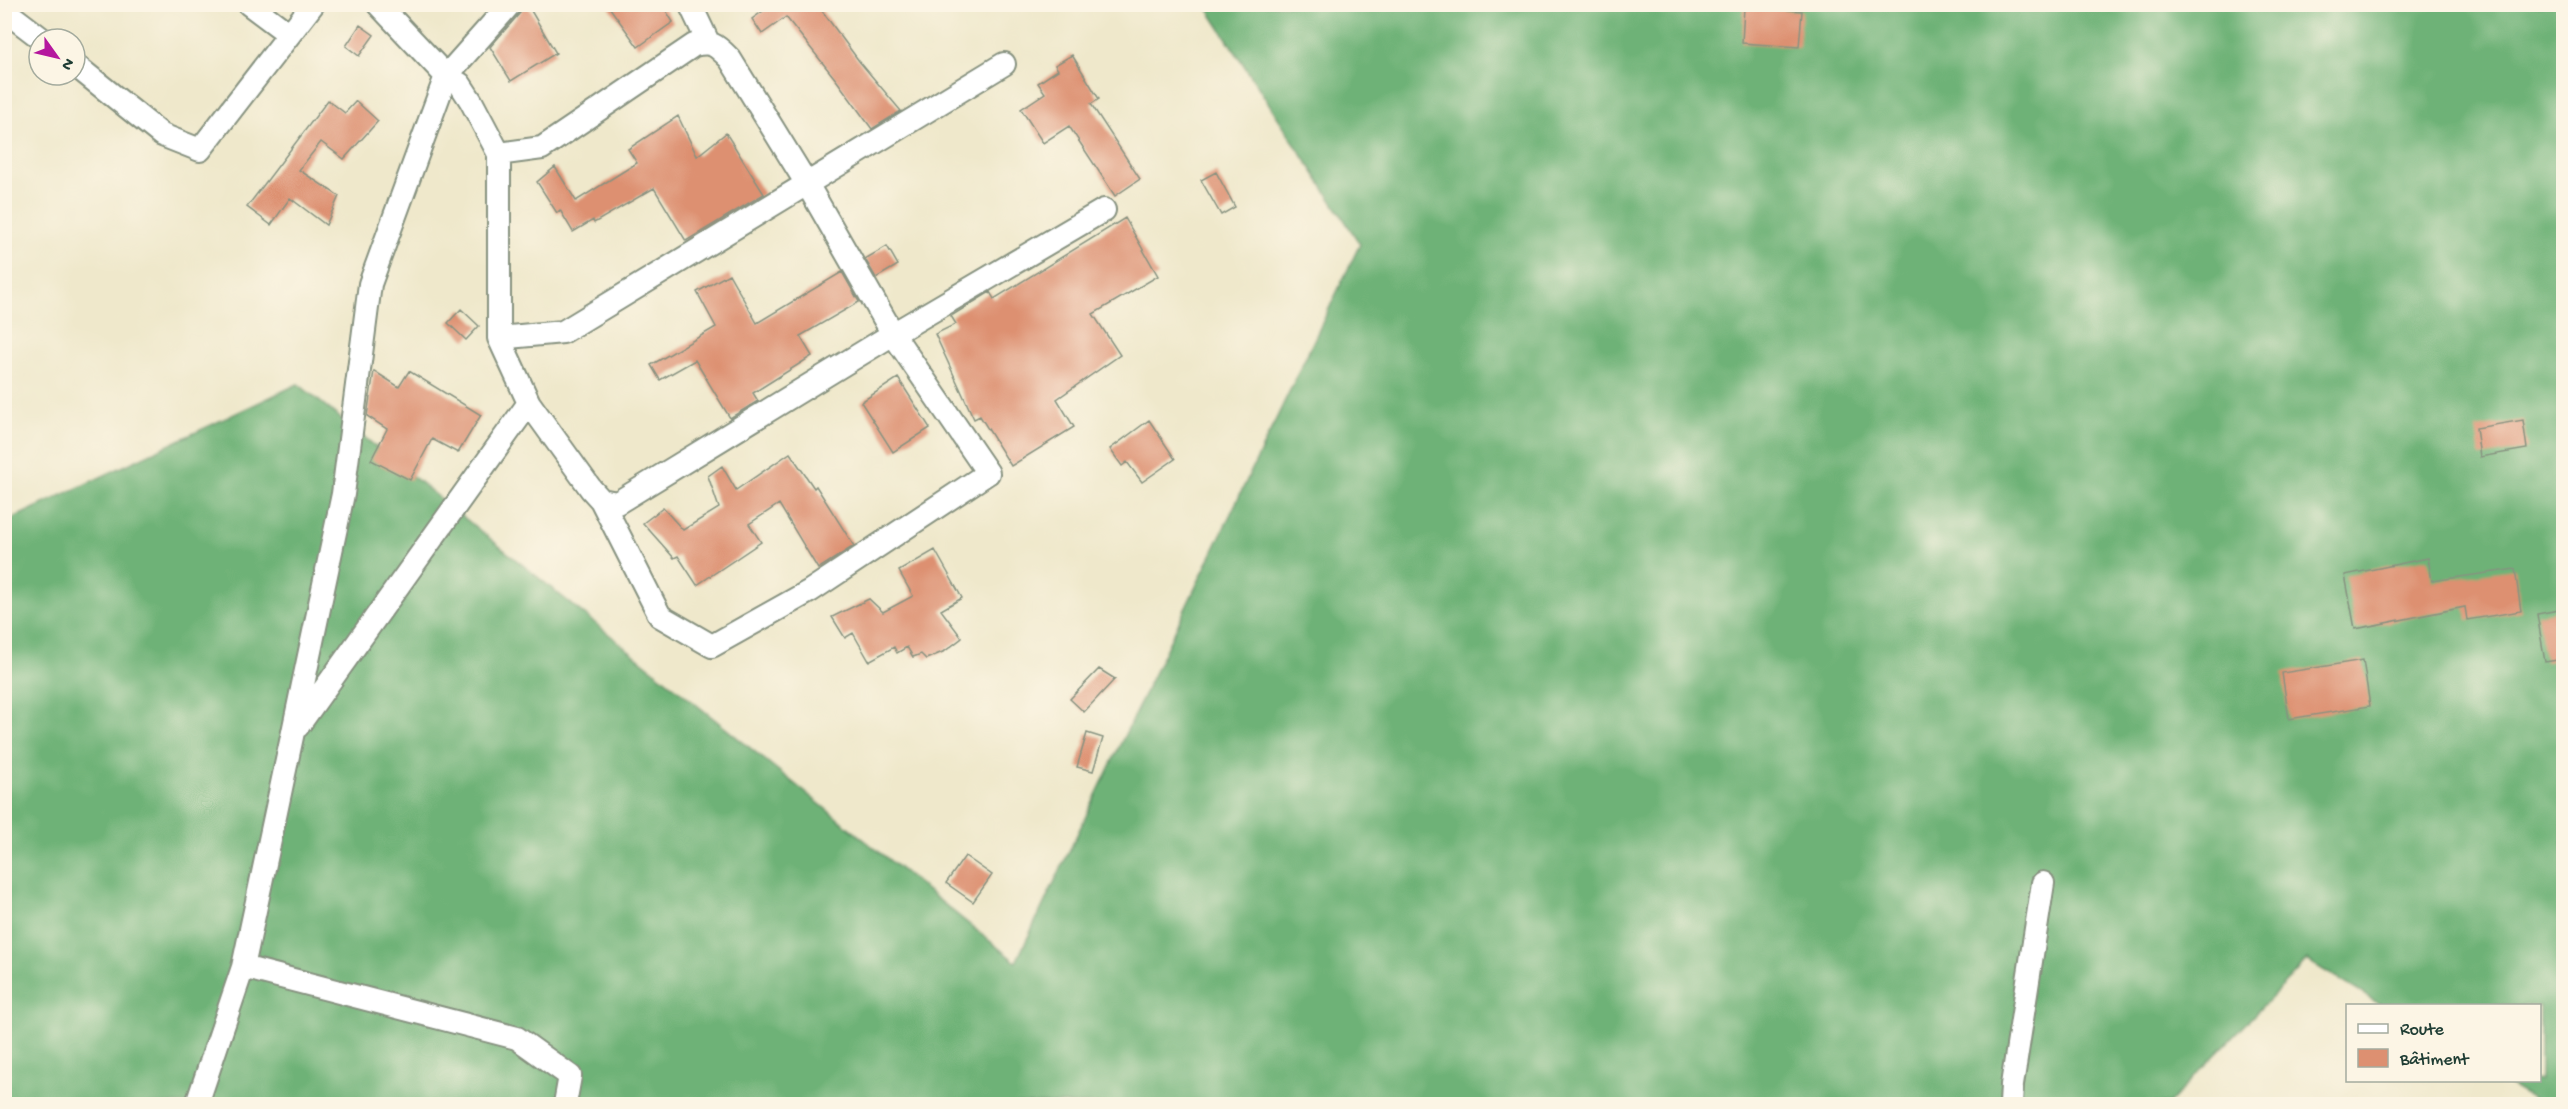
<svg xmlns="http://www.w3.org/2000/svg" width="2568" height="1109" font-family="'Gochi Hand',sans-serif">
<rect width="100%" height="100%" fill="#fcf5e5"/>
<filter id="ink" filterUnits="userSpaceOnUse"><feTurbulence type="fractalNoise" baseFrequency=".0167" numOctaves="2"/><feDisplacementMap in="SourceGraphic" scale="12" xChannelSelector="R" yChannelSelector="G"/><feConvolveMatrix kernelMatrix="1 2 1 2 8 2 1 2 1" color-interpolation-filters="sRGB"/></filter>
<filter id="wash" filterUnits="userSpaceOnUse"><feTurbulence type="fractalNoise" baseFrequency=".008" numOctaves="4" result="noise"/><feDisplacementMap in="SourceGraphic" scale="24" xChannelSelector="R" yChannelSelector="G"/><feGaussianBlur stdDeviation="1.35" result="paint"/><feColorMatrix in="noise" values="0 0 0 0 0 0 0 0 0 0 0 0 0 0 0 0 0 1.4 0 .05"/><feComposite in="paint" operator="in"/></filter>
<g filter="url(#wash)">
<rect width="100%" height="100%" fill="#efe8cb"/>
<path fill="#6eb277" stroke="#467856" stroke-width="1.5" d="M1205 5H2563V1104H2541L2502 1081 2540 1080V1006L2381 1005 2307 960 2168 1104H5V522L298 384 1016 962 1360 244Z"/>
<g id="blocks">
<path fill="#dd9071" d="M527 4 556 53 511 81 490 47 520 13 523 5Z
M607 4H662L673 22 638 47Z
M773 4H817L859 61 901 111 872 129 837 81 786 17 762 34 752 19Z
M1744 7 1802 11 1799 47 1742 43Z
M360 25 374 35 359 56 346 46Z
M1072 55 1099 99 1091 104 1140 179 1115 196 1069 126 1043 143 1021 109 1045 93 1038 83 1058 70 1055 65Z
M328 100 345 113 356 101 378 121 344 159 321 142 299 170 339 196 326 225 290 198 271 225 247 207Z
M678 116 697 156 726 133 764 194 686 241 654 188 594 223 593 220 573 232 560 210 557 213 537 182 555 167 576 201 637 163 628 149Z
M1216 172 1235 207 1221 215 1201 180Z
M1125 218 1158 276 1093 314 1120 355 1057 399 1074 427 1011 466 980 416 974 419 935 334 956 324 951 316 990 292 994 299Z
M887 246 898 265 876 278 865 259Z
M842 272 859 302 800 336 812 356 753 393 758 401 730 418 695 360 660 380 651 365 716 327 697 292 729 274 757 323Z
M461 309 479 326 466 340 448 323Z
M374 371 399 387 409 371 481 415 458 453 432 439 410 480 371 460 387 429 367 416Z
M898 378 930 428 893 452 861 402Z
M1149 420 1175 459 1142 482 1127 462 1122 466 1110 449Z
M2523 420 2527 449 2480 457 2476 428Z
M790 453 814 488 816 486 854 546 818 569 779 504 749 524 761 542 697 585 678 556 674 558 643 523 663 508 683 530 719 508 708 476 722 466 736 490Z
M935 550 962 598 941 610 962 638 945 651 926 659 921 654 913 657 907 647 897 653 894 647 869 661 853 633 845 638 832 617 869 599 883 612 913 596 899 571Z
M2428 558 2432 581 2515 569 2521 611 2467 620 2465 607 2355 629 2345 575Z
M2564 609V659L2545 662 2537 614Z
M2363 660 2370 706 2289 719 2282 673Z
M1099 669 1115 679 1084 712 1070 699Z
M1087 733 1103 738 1093 771 1077 767Z
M965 856 992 875 973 902 946 883Z"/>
</g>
</g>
<g filter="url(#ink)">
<use href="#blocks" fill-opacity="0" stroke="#879280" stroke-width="1.5"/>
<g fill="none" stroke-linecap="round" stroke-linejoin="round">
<g stroke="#879280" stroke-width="26">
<path id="minor" d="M249 4 289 34
M378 4 446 76 460 84 471 101 499 154V338L529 403 591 489 601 500 617 503 893 334 1104 210
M690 4 708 42
M4 10 42 39
M75 65 162 135 200 150 313 4
M499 154 542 148 694 45C713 41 716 45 730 59L807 184 893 334 988 473 810 591 712 646 660 616 601 500
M499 338 563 332 1004 64
M298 726 529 403
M243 967 517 1038 570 1076 565 1104
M197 1104 243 967 293 732 343 494 370 284 446 76 510 4
M2011 1104 2012 1085 2043 883"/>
</g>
<use href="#minor" stroke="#fff" stroke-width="22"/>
</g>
</g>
<rect width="2568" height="1109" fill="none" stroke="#fcf5e5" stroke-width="24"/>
<rect x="2346" y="1004" width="195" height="78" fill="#fcf5e5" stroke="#a4ab9e" stroke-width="1.5"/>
<rect x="2358" y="1024" width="30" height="9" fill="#ffffff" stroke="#a4ab9e" stroke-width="1.5"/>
<text x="2400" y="1034" font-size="18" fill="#1f3d34">Route</text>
<rect x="2358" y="1049" width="30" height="18" fill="#dd9071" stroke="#a4ab9e" stroke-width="1.5"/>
<text x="2400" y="1064" font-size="18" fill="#1f3d34">Bâtiment</text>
<g transform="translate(57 57) rotate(124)"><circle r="28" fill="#fcf5e5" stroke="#a4ab9e" stroke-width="1.5"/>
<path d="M0-4.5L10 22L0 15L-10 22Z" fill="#b5179e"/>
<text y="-9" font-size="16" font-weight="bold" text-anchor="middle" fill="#1f3d34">N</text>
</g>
</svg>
